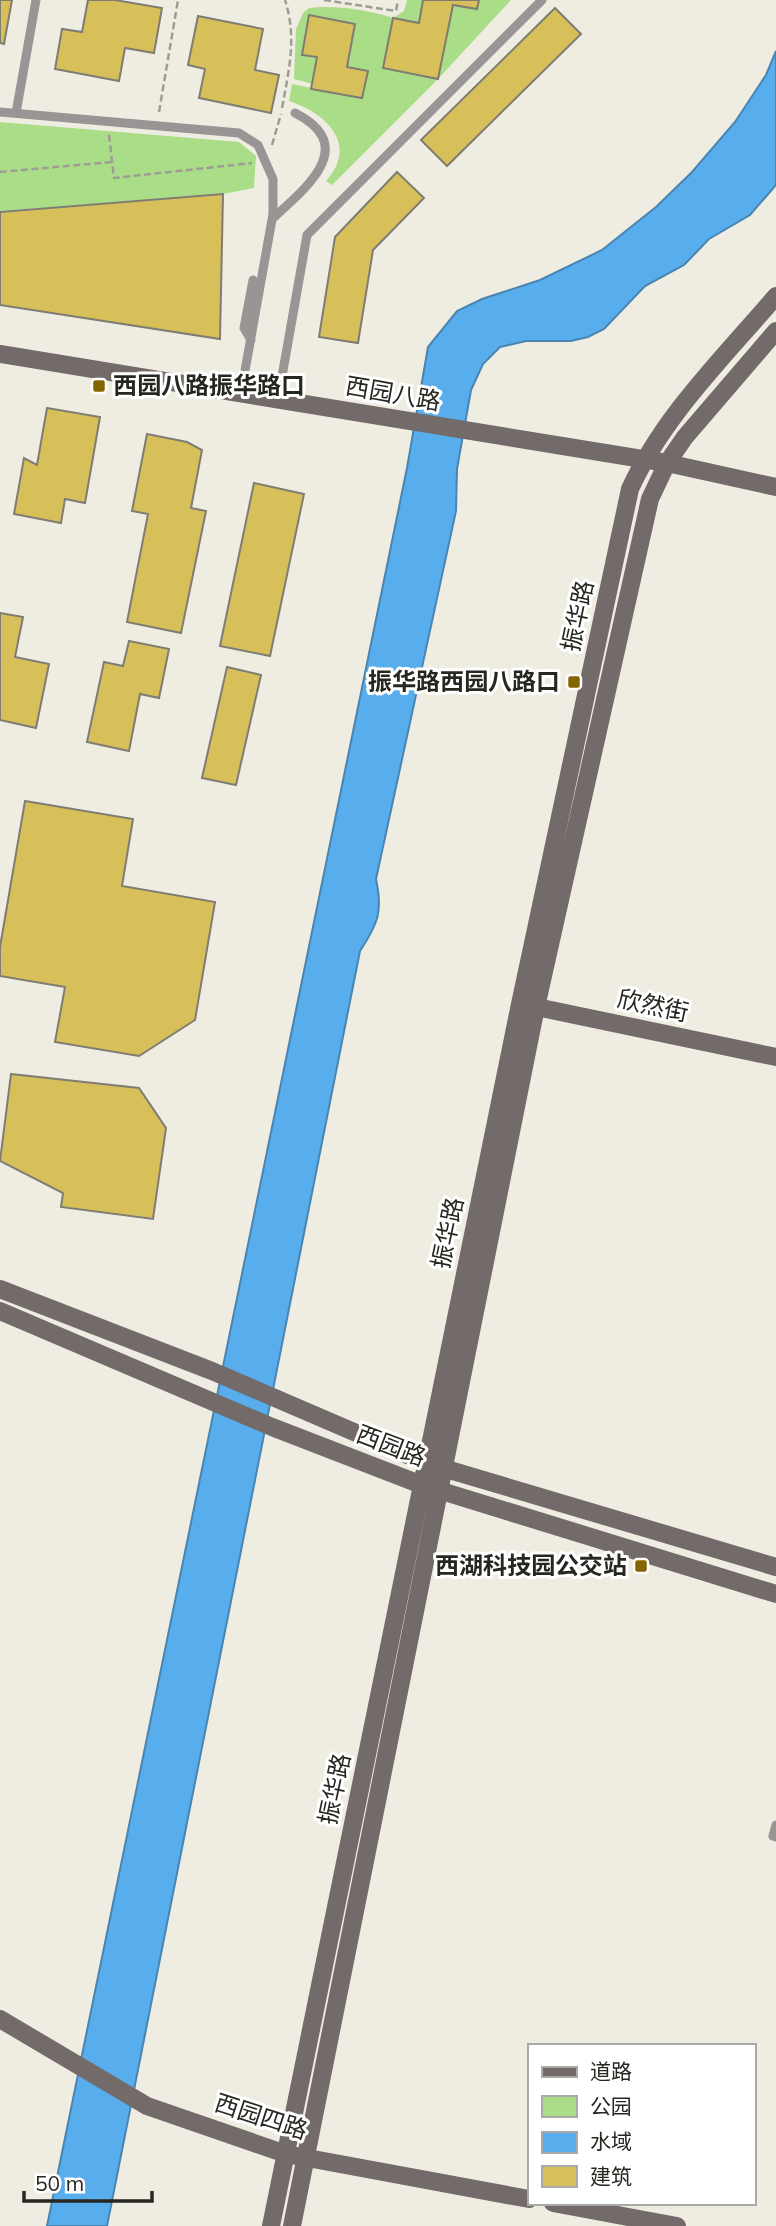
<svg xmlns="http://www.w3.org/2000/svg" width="776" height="2226" font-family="Mulish,'Noto Sans SC',sans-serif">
<rect width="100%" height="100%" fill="#efede2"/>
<path fill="#ad8" d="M407 0H423L419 23 393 18 438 79 453 5 477 9 479 0H511L438 79 332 185 326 181C359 144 326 113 289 101L292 84 362 98 367 71 347 67 355 24 309 15 302 54 317 57 312 84 294 79 296 29 303 13 309 8C336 5 368 10 393 18L404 11Z
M0 122 239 142 256 156 254 188 223 194 0 211Z"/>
<path fill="#58aded" stroke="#4985b0" stroke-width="2" d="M776 51V185L750 215 709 239 684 265 645 286 604 329 588 337 571 341H526L500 347 483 364 471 390 457 469 456 511 376 879C383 911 378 924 360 951L107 2226H47L407 468 428 347 457 311 482 299 540 280 602 250 656 207 692 172 735 122 766 75Z"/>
<path fill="#d7c059" stroke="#7f7d73" stroke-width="2" d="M0 0H12L4 44 0 43Z
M88 0H115L162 8 154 53 125 48 119 81 55 69 62 29 82 32Z
M423 0H479L477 9 453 5 438 79 383 68 393 18 419 23Z
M555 8 581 34 447 166 421 140Z
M309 15 355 24 347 67 368 71 362 98 311 89 317 57 302 55Z
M198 16 263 29 255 70 279 75 271 113 199 98 205 69 188 65Z
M397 172 424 198 373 250 358 343 319 337 335 237Z
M223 194 220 339 0 305V212Z
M47 408 100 417 85 503 65 499 61 523 14 514 24 458 37 465Z
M147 434 187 442 202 450 191 508 206 511 181 633 127 622 148 514 132 511Z
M254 483 304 494 270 656 220 646Z
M0 613 23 617 15 657 49 664 36 728 0 720Z
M129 641 169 649 159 698 140 694 129 751 87 742 104 662 123 666Z
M227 667 261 675 236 785 202 778Z
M25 801 133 819 122 886 215 902 195 1020 139 1056 55 1042 65 987 0 976V947Z
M11 1074 139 1088 166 1128 153 1219 61 1207 63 1193 0 1161Z"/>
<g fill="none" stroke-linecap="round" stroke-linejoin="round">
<path stroke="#9e9d94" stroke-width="2.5" stroke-dasharray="7 3.5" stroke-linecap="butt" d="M324 0 396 11 398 0
M282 108C289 70 297 37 285 0
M159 112 178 0
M109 135 114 178 252 163
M272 145 281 114
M0 172 112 162"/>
<path stroke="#9a9494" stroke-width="9" d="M0 112 239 133 258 145 273 179V214L241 393
M16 113 36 0
M272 219C305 189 360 146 295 113
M251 340 244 328 253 280
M278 399 307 235 542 0
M776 1825 773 1836 776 1837"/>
<path stroke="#736a6a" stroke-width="18" d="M0 354 667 463 776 487
M527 1005 776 1057
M0 1289 212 1371 426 1463 776 1567
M0 1311 272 1427 422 1485 776 1594
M0 2019 147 2106 286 2154 529 2199
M553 2203 677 2226
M271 2226 520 1004 630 489C664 415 724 357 776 296
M292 2226 536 1007 650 499 667 463 685 437 776 331"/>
</g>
<g fill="#836600" stroke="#fff" stroke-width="2.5">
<rect x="92" y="379" width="14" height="14" rx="3.5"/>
<rect x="567" y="675" width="14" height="14" rx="3.5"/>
<rect x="634" y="1559" width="14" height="14" rx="3.5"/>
</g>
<g text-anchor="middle" stroke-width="6" stroke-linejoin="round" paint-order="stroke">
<g font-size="24" font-weight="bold" fill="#272722" stroke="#fff" text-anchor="end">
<text x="113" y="394" text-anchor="start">西园八路振华路口</text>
<text x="560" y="690">振华路西园八路口</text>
<text x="627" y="1574">西湖科技园公交站</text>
</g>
<g font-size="24" fill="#272722" stroke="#fff">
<text transform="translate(393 394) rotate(10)" y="8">西园八路</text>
<text transform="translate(578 616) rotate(-78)" y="8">振华路</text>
<text transform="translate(653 1006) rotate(12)" y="8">欣然街</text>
<text transform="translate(448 1233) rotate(-78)" y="8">振华路</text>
<text transform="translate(391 1446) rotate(21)" y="8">西园路</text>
<text transform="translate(335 1789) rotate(-78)" y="8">振华路</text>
<text transform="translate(261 2117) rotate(18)" y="8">西园四路</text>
</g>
</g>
<rect x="528" y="2044" width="228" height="161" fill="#ffffff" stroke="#a9a9a7" stroke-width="2"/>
<rect x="542" y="2067" width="35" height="10" fill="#736a6a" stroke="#a9a9a7" stroke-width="2"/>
<text x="590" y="2079" font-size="21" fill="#272722">道路</text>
<rect x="542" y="2096" width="35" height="21" fill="#aadd88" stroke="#a9a9a7" stroke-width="2"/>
<text x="590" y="2114" font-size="21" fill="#272722">公园</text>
<rect x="542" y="2132" width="35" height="21" fill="#58aded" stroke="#a9a9a7" stroke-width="2"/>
<text x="590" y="2149" font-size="21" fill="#272722">水域</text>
<rect x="542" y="2166" width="35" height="21" fill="#d7c059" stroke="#a9a9a7" stroke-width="2"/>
<text x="590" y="2184" font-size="21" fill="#272722">建筑</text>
<path d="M24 2191v10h128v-10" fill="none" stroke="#272722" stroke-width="3.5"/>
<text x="35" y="2191" font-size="21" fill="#272722" stroke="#ffffff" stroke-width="5" paint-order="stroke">50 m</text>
</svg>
